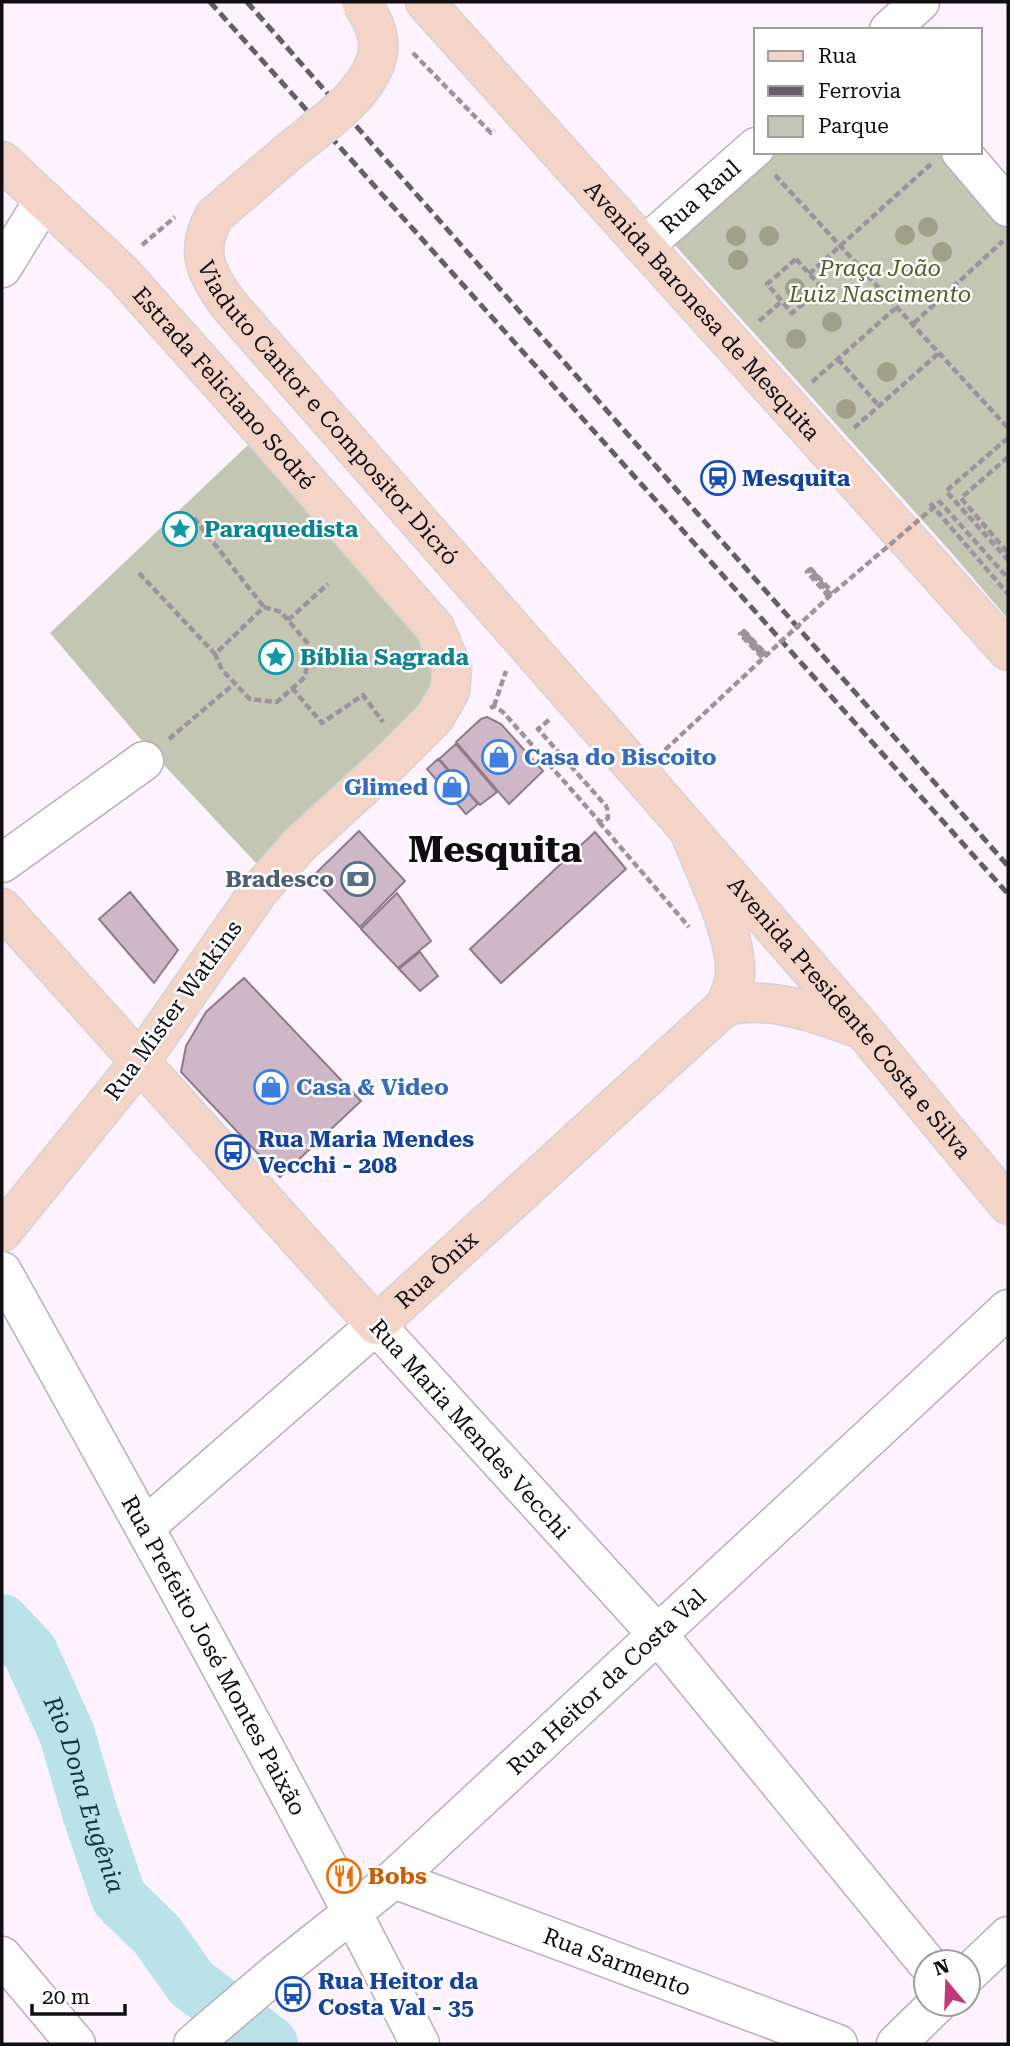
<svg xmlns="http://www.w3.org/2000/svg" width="1010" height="2046" font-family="'Roboto Serif',serif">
<rect width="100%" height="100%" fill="#fdf2fd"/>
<path fill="#c2c6b2" d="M770 152H940L1008 229V619L950 551 673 243Z
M249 444 410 616 436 669 432 694 257 864 148 748 50 633Z"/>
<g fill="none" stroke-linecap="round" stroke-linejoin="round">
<path stroke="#b9e3e9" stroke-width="56" id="s1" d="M2 1622 30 1652 67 1734 90 1813 119 1898 158 1936 191 1983 270 2044"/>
</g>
<path fill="#ceb8c7" stroke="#8f7b88" stroke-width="2" d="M487 717 501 724 543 771 509 804 456 742 481 719Z
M456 744 497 792 480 805 439 759Z
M438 759 478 804 466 814 427 769Z
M359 831 405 881 360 927 312 877Z
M595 832 626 869 501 983 470 949Z
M130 892 178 950 154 983 99 919Z
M397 893 431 941 398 968 361 929Z
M420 952 438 976 420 991 399 969Z
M244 978 361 1101 280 1177 181 1072 186 1046 206 1012Z"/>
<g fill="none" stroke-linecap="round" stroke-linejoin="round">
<g stroke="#bdabbe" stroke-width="41">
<g id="minor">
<path d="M889 30 920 2"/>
<path d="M961 152 1008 207"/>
<path id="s2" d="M644 246 756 147"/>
<path d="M2 268 44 200"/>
<path d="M2 863 144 761"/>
<path id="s3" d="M2 1271C145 1527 287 1783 420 2044"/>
<path d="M145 1527 376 1325 659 1636 926 1962"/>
<path id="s4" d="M394 1879 838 2044"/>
<path d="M2 1956 76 2044"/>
<path d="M968 1974 1008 1936"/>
<path id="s5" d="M193 2044 275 1974 394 1879 1008 1309"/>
<path d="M896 2044 937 2004"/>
</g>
</g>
<g stroke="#d4d3d5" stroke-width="41">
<g id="major">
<path id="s6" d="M425 2 1008 651"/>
<path id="s7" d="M2 161 121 272 261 429 435 628 452 668 450 691 435 717 389 763 299 845 258 892 139 1063 2 1232"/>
<path id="s8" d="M649 784 863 1030 1008 1205"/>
<path id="s9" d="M2 908 376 1325 724 1007C729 997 734 987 735 976 738 935 705 872 690 833"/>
<path d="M724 1007C769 994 819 1014 861 1029"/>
</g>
</g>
<path stroke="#9c939c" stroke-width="4.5" stroke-dasharray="7 3.5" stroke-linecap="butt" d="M413 53 491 133 494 130
M775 175 1008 428
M142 245 175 217
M796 259 822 288 792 313 767 284Z
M809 274 931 164
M759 321 782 301
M914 323 1003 241
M838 359 879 406
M812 382 898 306
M854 428 940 352
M1008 438 946 491 1008 560
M1008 457 961 498 1008 553
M930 503 1008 594
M194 518 264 607
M139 573 215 654
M825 596 827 594 807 572 809 570 829 593 811 569 833 593
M264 607 281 612 310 646 305 677 277 702 250 699 222 670 215 654Z
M288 620 328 584
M762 657 740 634 742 633 762 655 763 654 744 631 765 653 766 651
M292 688 322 723 363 695 383 722
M494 706 506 671
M490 708 494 706 503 712 599 821 603 822 608 818 607 807
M169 739 235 683
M599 822 689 927"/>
<use href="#minor" stroke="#fff" stroke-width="38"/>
<use href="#major" stroke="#f5d4c8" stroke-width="38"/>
<path stroke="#665e66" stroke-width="5" stroke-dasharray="10 5" stroke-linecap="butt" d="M210 2 1008 894
M247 2 1008 866"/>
<g stroke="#d4d3d5" stroke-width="41" stroke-linecap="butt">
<g id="major-bridge">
<path id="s10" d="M361 2C372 18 382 37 377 57 366 97 321 125 291 150 265 172 240 194 214 216 194 254 207 273 228 304L649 784"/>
</g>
</g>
<path stroke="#9c939c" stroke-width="4.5" stroke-dasharray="7 3.5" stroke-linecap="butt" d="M549 720 538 729 607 807
M665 750 833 593 940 502 1007 577 1008 576"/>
<use href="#major-bridge" stroke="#f5d4c8" stroke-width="38"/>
</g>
<g fill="#a0a088">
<circle cx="928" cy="227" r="10"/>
<circle cx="905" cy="235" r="10"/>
<circle cx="736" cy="236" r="10"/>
<circle cx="769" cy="236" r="10"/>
<circle cx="942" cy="252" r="10"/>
<circle cx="738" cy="260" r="10"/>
<circle cx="795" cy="288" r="10"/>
<circle cx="832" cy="322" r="10"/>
<circle cx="796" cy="339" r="10"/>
<circle cx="887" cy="372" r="10"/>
<circle cx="846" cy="409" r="10"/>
</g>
<defs>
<g id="station-ring" transform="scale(1.75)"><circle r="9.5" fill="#fff" stroke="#1a4fb4" stroke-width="1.5"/><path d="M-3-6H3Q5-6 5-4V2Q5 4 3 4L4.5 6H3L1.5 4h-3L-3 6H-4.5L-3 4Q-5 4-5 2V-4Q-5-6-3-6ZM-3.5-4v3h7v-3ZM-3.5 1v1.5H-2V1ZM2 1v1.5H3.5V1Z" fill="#1a4fb4"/></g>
<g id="sight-ring" transform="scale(1.75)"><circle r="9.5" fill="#fff" stroke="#0f9aa8" stroke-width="1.5"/><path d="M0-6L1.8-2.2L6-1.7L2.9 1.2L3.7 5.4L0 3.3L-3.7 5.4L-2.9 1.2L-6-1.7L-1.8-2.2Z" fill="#0f9aa8"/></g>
<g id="shop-ring" transform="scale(1.75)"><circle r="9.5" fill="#fff" stroke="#3f7fe0" stroke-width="1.5"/><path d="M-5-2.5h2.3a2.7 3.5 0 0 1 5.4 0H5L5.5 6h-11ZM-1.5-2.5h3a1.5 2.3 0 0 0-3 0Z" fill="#3f7fe0"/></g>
<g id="bank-ring" transform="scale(1.75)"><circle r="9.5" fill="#fff" stroke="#5c6f8a" stroke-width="1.5"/><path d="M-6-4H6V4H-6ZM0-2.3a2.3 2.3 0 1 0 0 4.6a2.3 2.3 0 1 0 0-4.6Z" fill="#5c6f8a"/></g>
<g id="bus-ring" transform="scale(1.75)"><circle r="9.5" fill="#fff" stroke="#1a4fb4" stroke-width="1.5"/><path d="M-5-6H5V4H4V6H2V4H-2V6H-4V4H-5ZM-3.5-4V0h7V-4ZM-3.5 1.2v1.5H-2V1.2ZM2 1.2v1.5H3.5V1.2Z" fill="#1a4fb4"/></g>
<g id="restaurant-ring" transform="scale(1.75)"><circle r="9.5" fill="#fff" stroke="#e8710a" stroke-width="1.5"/><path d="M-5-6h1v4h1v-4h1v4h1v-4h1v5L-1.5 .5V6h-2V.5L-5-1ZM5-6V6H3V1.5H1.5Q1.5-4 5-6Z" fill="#e8710a"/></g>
</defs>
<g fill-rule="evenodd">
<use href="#station-ring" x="718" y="478"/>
<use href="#sight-ring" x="180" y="529"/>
<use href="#sight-ring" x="276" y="657"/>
<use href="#shop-ring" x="499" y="757"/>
<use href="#shop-ring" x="452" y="787"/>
<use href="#bank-ring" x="358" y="879"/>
<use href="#shop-ring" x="271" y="1087"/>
<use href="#bus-ring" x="233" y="1152"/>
<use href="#restaurant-ring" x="344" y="1876"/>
<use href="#bus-ring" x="293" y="1994"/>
</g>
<g text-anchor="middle" stroke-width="5" stroke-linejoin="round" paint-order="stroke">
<g font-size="23" fill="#120c13" stroke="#fff">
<text dy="8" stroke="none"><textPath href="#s2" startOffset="75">Rua Raul</textPath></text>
<text dy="8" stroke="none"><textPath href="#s6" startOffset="415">Avenida Baronesa de Mesquita</textPath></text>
<text dy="8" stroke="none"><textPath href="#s7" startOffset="318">Estrada Feliciano Sodré</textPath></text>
<text dy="8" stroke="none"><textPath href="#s10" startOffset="532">Viaduto Cantor e Compositor Dicró</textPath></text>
<text transform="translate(173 1010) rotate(-54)" y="8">Rua Mister Watkins</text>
<text dy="8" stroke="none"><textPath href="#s8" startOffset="308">Avenida Presidente Costa e Silva</textPath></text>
<text dy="8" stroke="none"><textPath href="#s9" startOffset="642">Rua Ônix</textPath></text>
<text transform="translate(470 1429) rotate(48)" y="8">Rua Maria Mendes Vecchi</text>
<text dy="8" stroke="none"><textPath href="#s3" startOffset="439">Rua Prefeito José Montes Paixão</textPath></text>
<text dy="8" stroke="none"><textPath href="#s5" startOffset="550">Rua Heitor da Costa Val</textPath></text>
<text dy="8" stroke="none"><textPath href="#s4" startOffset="238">Rua Sarmento</textPath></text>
</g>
<g font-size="23" font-style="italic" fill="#545c29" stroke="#fff">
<text x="880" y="276">Praça João<tspan x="880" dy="26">Luiz Nascimento</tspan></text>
</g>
<g font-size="23" font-weight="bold" fill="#164399" stroke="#fff" text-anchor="start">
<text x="742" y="486">Mesquita</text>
<text x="258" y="1147">Rua Maria Mendes<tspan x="258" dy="26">Vecchi - 208</tspan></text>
<text x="318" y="1989">Rua Heitor da<tspan x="318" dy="26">Costa Val - 35</tspan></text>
</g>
<g font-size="23" font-weight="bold" fill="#0d838f" stroke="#fff" text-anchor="start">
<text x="204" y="537">Paraquedista</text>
<text x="300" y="665">Bíblia Sagrada</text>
</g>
<g font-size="23" font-weight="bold" fill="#366cbe" stroke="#fff" text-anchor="start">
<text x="524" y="765">Casa do Biscoito</text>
<text x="428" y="795" text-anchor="end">Glimed</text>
<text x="296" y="1095">Casa &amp; Video</text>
</g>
<g font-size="23" font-weight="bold" fill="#4e5e75" stroke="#fff" text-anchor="end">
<text x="334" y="887">Bradesco</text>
</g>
<g font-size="23" font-weight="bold" fill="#c56008" stroke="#fff" text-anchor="start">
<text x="368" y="1884">Bobs</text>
</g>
<g font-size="24" font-style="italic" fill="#0f373c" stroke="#fff">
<text dy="8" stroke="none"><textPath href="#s1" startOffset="194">Rio Dona Eugênia</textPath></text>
</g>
<g font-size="37" font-weight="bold" fill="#120c13" stroke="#fff">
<text x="495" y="862">Mesquita</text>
</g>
</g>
<rect width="1010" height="2046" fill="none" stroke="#120c13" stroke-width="7"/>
<rect x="754" y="28" width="228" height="126" fill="#ffffff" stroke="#a09ea1" stroke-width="2"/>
<rect x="768" y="51" width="35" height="10" fill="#f5d4c8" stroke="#a09ea1" stroke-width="2"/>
<text x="818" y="63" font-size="21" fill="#120c13">Rua</text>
<rect x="768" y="86" width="35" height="10" fill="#665e66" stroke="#a09ea1" stroke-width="2"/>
<text x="818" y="98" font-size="21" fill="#120c13">Ferrovia</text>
<rect x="768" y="116" width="35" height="21" fill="#c2c6b2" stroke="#a09ea1" stroke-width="2"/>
<text x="818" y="133" font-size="21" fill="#120c13">Parque</text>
<g transform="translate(947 1983) rotate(341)"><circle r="33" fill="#ffffff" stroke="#a09ea1" stroke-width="2"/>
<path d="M0-5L12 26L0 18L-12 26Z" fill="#c03979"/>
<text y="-10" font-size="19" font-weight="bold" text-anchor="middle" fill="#120c13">N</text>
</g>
<path d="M32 2004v10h93v-10" fill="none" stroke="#120c13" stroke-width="3.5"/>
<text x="42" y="2004" font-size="21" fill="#120c13" stroke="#ffffff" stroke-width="5" paint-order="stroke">20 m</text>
</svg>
